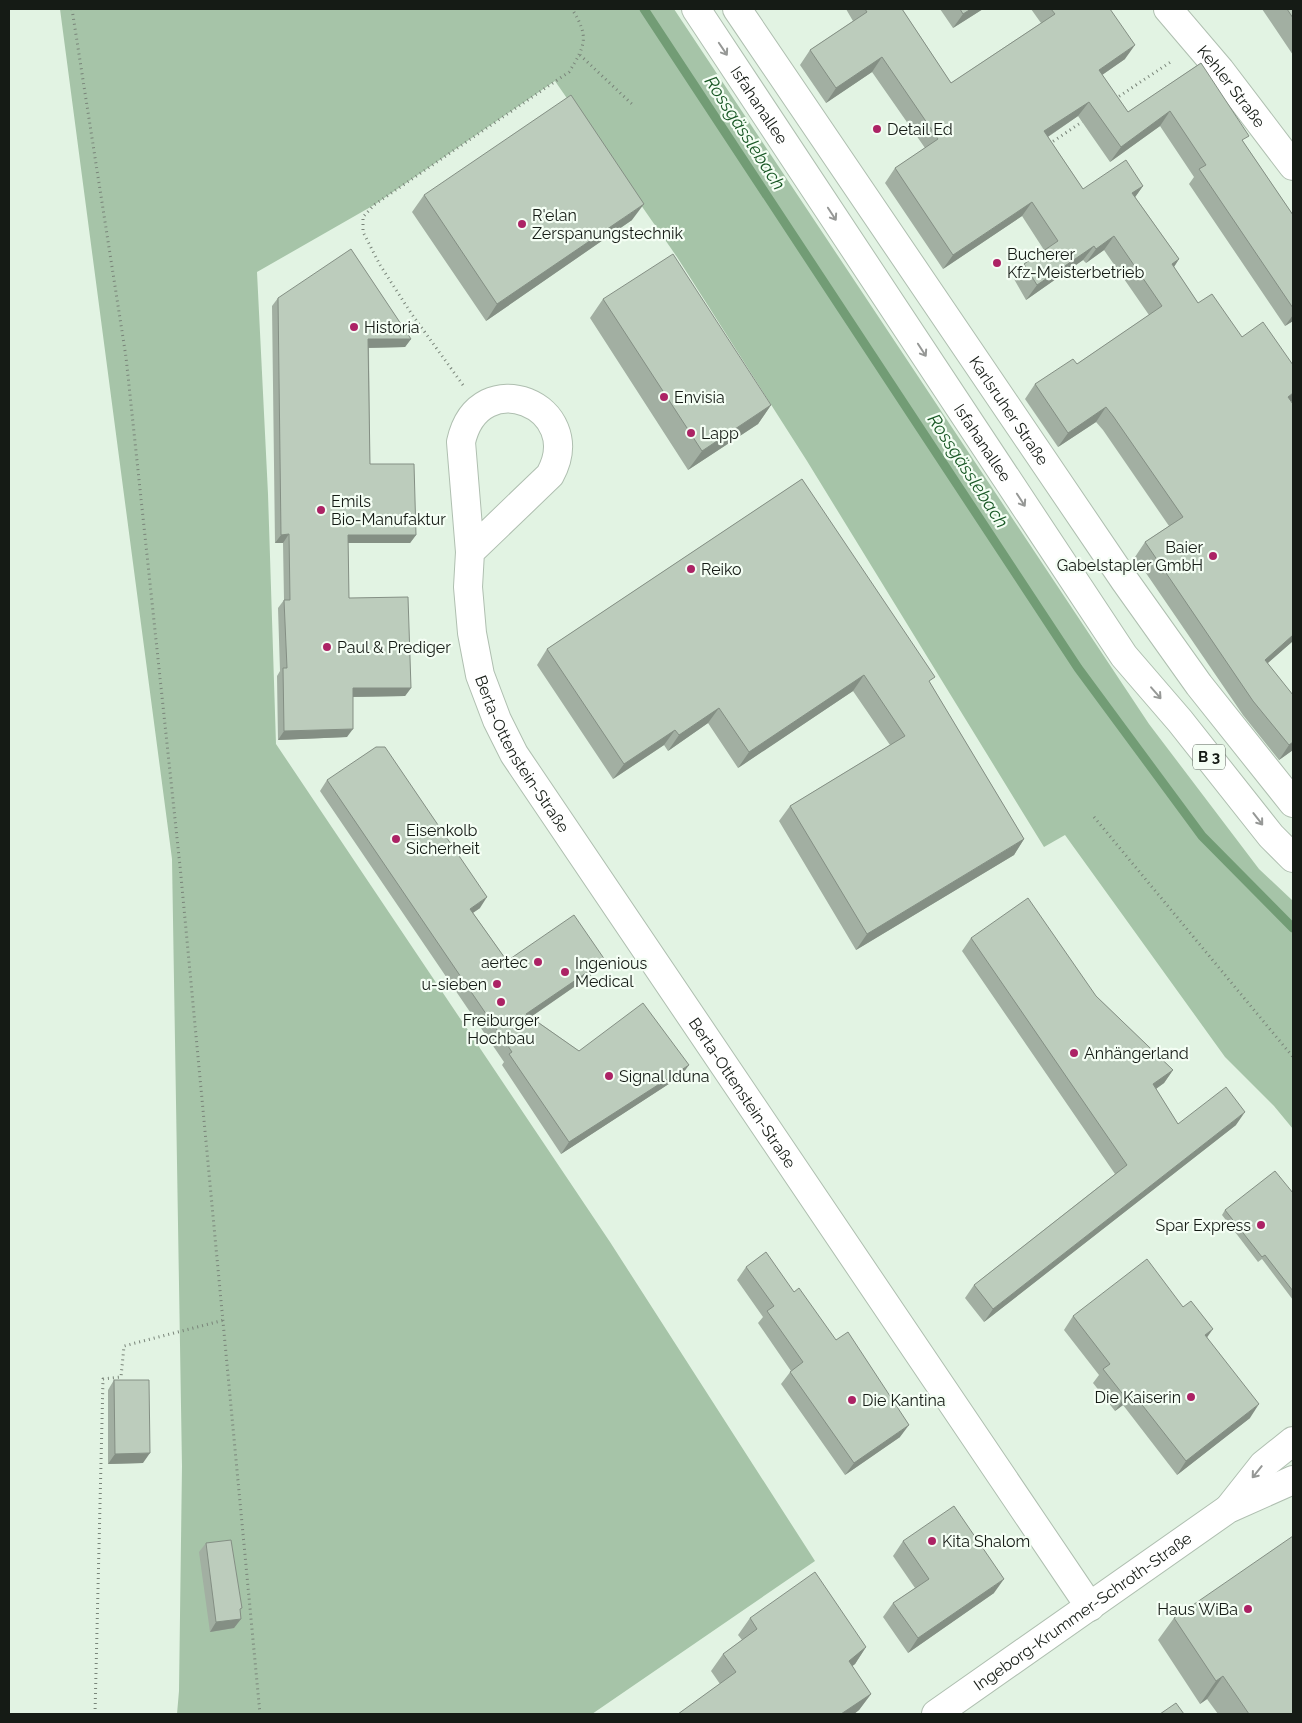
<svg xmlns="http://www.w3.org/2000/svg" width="1302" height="1723" font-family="Raleway,sans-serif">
<rect width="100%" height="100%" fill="#e2f3e3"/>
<path fill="#a6c4a8" d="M60 9H674L1149 724 1259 869 1293 901V1129L1274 1106 1225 1057 1065 835 1044 847 807 461 677 257 555 81 374 205 257 272 268 494 276 744 610 1242 815 1561 592 1714H177L179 1691 182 1466 172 859Z"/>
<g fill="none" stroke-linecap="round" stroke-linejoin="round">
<path stroke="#729c75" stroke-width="9" d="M644 9 1078 668 1202 836 1293 928"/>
<g stroke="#afbfb0" stroke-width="30">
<g id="minor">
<path id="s1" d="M737 9 1125 581 1199 685 1293 803"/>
<path id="s2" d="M1168 9 1220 70 1293 166"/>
<path id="s3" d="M470 552 550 475C588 406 479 361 461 442L470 552 468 587 472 633 480 675 497 720 514 754 1090 1607"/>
<path d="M1229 1508 1263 1465 1293 1441"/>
<path id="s4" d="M936 1714 1228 1509 1293 1480"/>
</g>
</g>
<g stroke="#afbfb0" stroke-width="30">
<g id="highway">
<path id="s5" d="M696 9 1124 656 1180 721 1271 836 1293 858"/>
</g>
</g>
<path stroke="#798479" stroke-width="3" stroke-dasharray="1 4" stroke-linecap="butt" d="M72 9 126 357 180 866 260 1714
M580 55 634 106
M1115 99 1172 61
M1049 144 1085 120
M463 385 411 313 380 265 363 232V217L374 205 569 72C586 45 589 36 572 9
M1094 817 1293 1057
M95 1714 103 1379 121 1377 124 1346 224 1320"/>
<use href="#minor" stroke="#fff" stroke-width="28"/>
<use href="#highway" stroke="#fff" stroke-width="28"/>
</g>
<path fill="#a2afa2" d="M846 9H902L951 83 1041 23 1031 9H1110L1125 59 1102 75 1128 112 1201 63 1244 143 1293 215V321L1285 326 1189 184 1194 177 1160 126 1110 162 1078 116 1048 137 1083 189 1143 186 1135 197 1179 259 1174 267 1198 303 1242 337 1293 400 1291 402 1293 404V641L1268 663 1293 750 1279 760 1243 715 1135 557 1145 542 1169 526 1103 430 1096 422 1058 447 1025 399 1035 384 1077 364 1149 315 1104 250 1086 263 1083 260 1026 300 1014 279 1024 264 1044 250 1022 216 943 269 885 183 895 168 925 148 872 72 826 103 800 65 810 50 853 21Z
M940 9H983L953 28Z
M1262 9H1293V55Z
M424 195 632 220 486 321 412 212Z
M278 298 411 339 405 347 369 348 370 464 416 535 410 543H348L349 598 411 688 405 696 353 697 347 737 278 740 277 676 280 671 278 608 284 600 283 543H275L272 306Z
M603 299 771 405 758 424 688 470 590 318Z
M802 479 930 683 1024 839 1014 855 856 950 779 821 790 806 890 745 853 691 738 768 708 723 668 751 664 745 613 779 537 665 547 649Z
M327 780 480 908 473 913 507 961 605 960 597 971 531 1017 579 1051 681 1076 561 1154 502 1065 504 1062 320 791Z
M971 938 1096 996 1173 1070 1164 1083 1156 1089 1178 1124 1236 1125 984 1322 965 1298 974 1285 1115 1174 962 951Z
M1293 1193V1300L1262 1259 1258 1262 1222 1215 1225 1210Z
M746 1267 794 1292 900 1437 845 1475 781 1384 791 1371 758 1323 763 1317 737 1280Z
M1073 1316 1207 1337 1250 1418 1177 1475 1123 1405 1115 1411 1093 1383 1099 1375 1064 1330Z
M114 1380 143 1463 108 1464V1390Z
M903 1541 994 1593 908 1653 883 1617 893 1603 915 1588 893 1556Z
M206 1543 240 1611 241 1619 234 1628 210 1632 199 1552Z
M750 1618 866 1647 855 1664 852 1666 871 1694 859 1710 854 1714H678L720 1684 711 1671 723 1654 742 1640 738 1635Z
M1174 1618 1293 1714H1218L1207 1699 1200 1704 1158 1640Z"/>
<path fill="#848f84" d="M971 9H983L953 28 963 14Z
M1135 45 1125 59 1089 84 1099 70Z
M882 57 872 72 826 103 836 88Z
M1089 102 1078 116 1034 146 1044 131Z
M1170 111 1160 126 1110 162 1121 147Z
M1143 186 1133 200 1132 193Z
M1032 202 1022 216 943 269 953 255Z
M644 204 632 220 486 321 497 304Z
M1114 236 1104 250 1086 263 1096 249Z
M1094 246 1083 260 1026 300 1037 285Z
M1179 259 1169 274 1172 264Z
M1293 315V321L1285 326Z
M368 339H411L405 347 362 348Z
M1293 393V400L1278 411 1288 397Z
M771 405 758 424 688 470 702 451Z
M1106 407 1096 422 1058 447 1068 433Z
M289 534 283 543H275L281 535Z
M348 535H416L410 543H342Z
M1293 635V641L1255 674 1265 660Z
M864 675 853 691 738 768 749 752Z
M353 688H411L405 696 347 697Z
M719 708 708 723 668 751 679 735Z
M353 729 347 737 278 740 284 731Z
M675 730 664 745 613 779 624 764Z
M1293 742V750L1279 760 1289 745Z
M1024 839 1014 855 856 950 867 934Z
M487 897 480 908 462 920 470 909Z
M605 960 597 971 519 1025 526 1014Z
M689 1065 681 1076 561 1154 569 1142Z
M1173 1070 1164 1083 1143 1098 1153 1084Z
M1245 1112 1236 1125 984 1322 993 1309Z
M1213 1329 1203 1343 1205 1335Z
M1132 1392 1123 1405 1115 1411 1125 1397Z
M1259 1404 1250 1418 1177 1475 1186 1461Z
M909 1425 900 1437 845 1475 854 1463Z
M150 1453 143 1463 108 1464 115 1454Z
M1004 1579 994 1593 908 1653 918 1638Z
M241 1619 234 1628 210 1632 216 1622Z
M866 1647 855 1664 837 1678 849 1661Z
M1223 1676 1207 1699 1200 1704 1216 1681Z
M871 1694 859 1710 854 1714H841Z"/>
<path fill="#bcccbc" stroke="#848f84" d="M865 9H902L951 83 1055 14 1051 9H1110L1135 45 1099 70 1128 112 1201 63 1249 136 1242 140 1293 215V308L1199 169 1206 165 1170 111 1121 147 1089 102 1044 131 1083 189 1126 160 1143 186 1132 193 1179 259 1172 264 1198 303 1212 294 1242 337 1263 322 1293 365V393L1288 397 1293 404V635L1265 660 1293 695V742L1289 745 1253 701 1145 542 1183 517 1113 416 1106 407 1068 433 1035 384 1073 359 1077 364 1162 306 1114 236 1096 249 1094 246 1037 285 1024 264 1058 241 1032 202 953 255 895 168 938 139 882 57 836 88 810 50 867 12Z
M960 9H971L963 14Z
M1287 9H1293V18Z
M571 95 644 204 497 304 424 195Z
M351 249 411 339H368L370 464H414L416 535H348L349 598 408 597 411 688H353V729L284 731 283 668H287L284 600H290L289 534 281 535 278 298Z
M673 254 771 405 702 451 603 299Z
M802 479 935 677 929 681 1024 839 867 934 790 806 905 736 864 675 749 752 719 708 679 735 675 730 624 764 547 649Z
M376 747H385L487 897 470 909 507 961 574 915 605 960 526 1014 579 1051 643 1003 689 1065 569 1142 509 1054 512 1052 327 780Z
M1028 898 1096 996 1173 1070 1153 1084 1178 1124 1226 1087 1245 1112 993 1309 974 1285 1127 1165 971 938Z
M1275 1171 1293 1193V1291L1265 1255 1262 1257 1225 1210Z
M766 1252 794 1292 799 1288 836 1340 848 1332 909 1425 854 1463 790 1372 803 1362 767 1311 774 1306 746 1267Z
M1147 1259 1183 1307 1191 1301 1213 1329 1205 1335 1259 1404 1186 1461 1132 1392 1125 1397 1103 1369 1110 1364 1073 1316Z
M114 1380H149L150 1453 115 1454Z
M954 1506 1004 1579 918 1638 893 1603 929 1579 903 1541Z
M1293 1536V1714H1249L1223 1676 1216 1681 1174 1618Z
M231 1540 242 1608 240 1609 241 1619 216 1622 206 1543Z
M815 1572 866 1647 849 1661 871 1694 841 1714H678L736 1672 723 1654 757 1629 750 1618Z
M1176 1703 1184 1714H1160Z"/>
<defs><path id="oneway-shaft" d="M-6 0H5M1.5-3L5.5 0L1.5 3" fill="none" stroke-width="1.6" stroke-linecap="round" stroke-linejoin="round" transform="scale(1.25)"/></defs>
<g stroke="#969896">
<use href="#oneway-shaft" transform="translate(723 49) rotate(56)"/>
<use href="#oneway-shaft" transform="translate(832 214) rotate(57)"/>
<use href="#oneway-shaft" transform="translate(922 350) rotate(57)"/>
<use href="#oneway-shaft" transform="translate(1021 500) rotate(57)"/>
<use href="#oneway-shaft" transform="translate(1156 693) rotate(49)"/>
<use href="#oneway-shaft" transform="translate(1258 819) rotate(52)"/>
<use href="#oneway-shaft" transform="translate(1257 1472) rotate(129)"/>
</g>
<g fill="#ac2365" stroke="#f4fef4" stroke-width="2">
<circle cx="877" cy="129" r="5"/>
<circle cx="522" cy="224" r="5"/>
<circle cx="997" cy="263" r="5"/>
<circle cx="354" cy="327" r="5"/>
<circle cx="664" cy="397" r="5"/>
<circle cx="691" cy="433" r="5"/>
<circle cx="321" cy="510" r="5"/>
<circle cx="1213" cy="556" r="5"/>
<circle cx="691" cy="569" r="5"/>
<circle cx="327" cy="647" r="5"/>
<circle cx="396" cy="839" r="5"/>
<circle cx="538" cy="962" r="5"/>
<circle cx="565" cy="972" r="5"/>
<circle cx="497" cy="984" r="5"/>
<circle cx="501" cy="1002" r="5"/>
<circle cx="1074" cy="1053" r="5"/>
<circle cx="609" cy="1076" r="5"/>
<circle cx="1261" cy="1225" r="5"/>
<circle cx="1191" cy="1397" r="5"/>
<circle cx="852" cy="1400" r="5"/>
<circle cx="932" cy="1541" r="5"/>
<circle cx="1248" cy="1609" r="5"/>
</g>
<g text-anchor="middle" stroke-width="4.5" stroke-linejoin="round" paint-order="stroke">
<rect fill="#f4fef4" stroke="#585f58" stroke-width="1" x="1193" y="744.5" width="32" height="25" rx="4"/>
<g font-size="15" font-weight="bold" fill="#151b15">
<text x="1209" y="762">B 3</text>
</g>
<g font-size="16" fill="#151b15" stroke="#f4fef4">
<text dy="6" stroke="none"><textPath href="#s2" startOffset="100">Kehler Straße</textPath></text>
<text dy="6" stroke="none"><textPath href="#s5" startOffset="115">Isfahanallee</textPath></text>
<text dy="6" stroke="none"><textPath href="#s1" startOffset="485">Karlsruher Straße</textPath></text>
<text dy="6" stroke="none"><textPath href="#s5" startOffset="520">Isfahanallee</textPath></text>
<text dy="6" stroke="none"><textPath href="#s3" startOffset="611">Berta-Ottenstein-Straße</textPath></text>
<text dy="6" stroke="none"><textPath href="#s3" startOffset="1016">Berta-Ottenstein-Straße</textPath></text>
<text dy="6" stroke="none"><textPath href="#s4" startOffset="179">Ingeborg-Krummer-Schroth-Straße</textPath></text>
</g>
<g font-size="16" fill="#151b15" stroke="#f4fef4" text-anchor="start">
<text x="887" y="135">Detail Ed</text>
<text x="532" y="221">R'elan<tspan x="532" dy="18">Zerspanungstechnik</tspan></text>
<text x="1007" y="260">Bucherer<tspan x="1007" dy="18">Kfz-Meisterbetrieb</tspan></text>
<text x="364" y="333">Historia</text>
<text x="674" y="403">Envisia</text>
<text x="701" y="439">Lapp</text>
<text x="331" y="507">Emils<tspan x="331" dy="18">Bio-Manufaktur</tspan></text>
<text x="1203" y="553" text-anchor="end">Baier<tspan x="1203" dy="18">Gabelstapler GmbH</tspan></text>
<text x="701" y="575">Reiko</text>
<text x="337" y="653">Paul &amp; Prediger</text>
<text x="406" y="836">Eisenkolb<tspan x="406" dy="18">Sicherheit</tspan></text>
<text x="528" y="968" text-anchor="end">aertec</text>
<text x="575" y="969">Ingenious<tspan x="575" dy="18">Medical</tspan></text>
<text x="487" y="990" text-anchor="end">u-sieben</text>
<text x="501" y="1026" text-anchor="middle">Freiburger<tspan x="501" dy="18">Hochbau</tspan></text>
<text x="1084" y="1059">Anhängerland</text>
<text x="619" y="1082">Signal Iduna</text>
<text x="1251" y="1231" text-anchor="end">Spar Express</text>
<text x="1181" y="1403" text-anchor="end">Die Kaiserin</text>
<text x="862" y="1406">Die Kantina</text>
<text x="942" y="1547">Kita Shalom</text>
<text x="1238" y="1615" text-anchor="end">Haus WiBa</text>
</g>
<g font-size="18" font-style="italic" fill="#195825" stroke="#f4fef4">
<text transform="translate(745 133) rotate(57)" y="6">Rossgässlebach</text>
<text transform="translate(968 471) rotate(57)" y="6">Rossgässlebach</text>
</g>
</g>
<rect width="1302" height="1723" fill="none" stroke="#151b15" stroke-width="20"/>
</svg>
